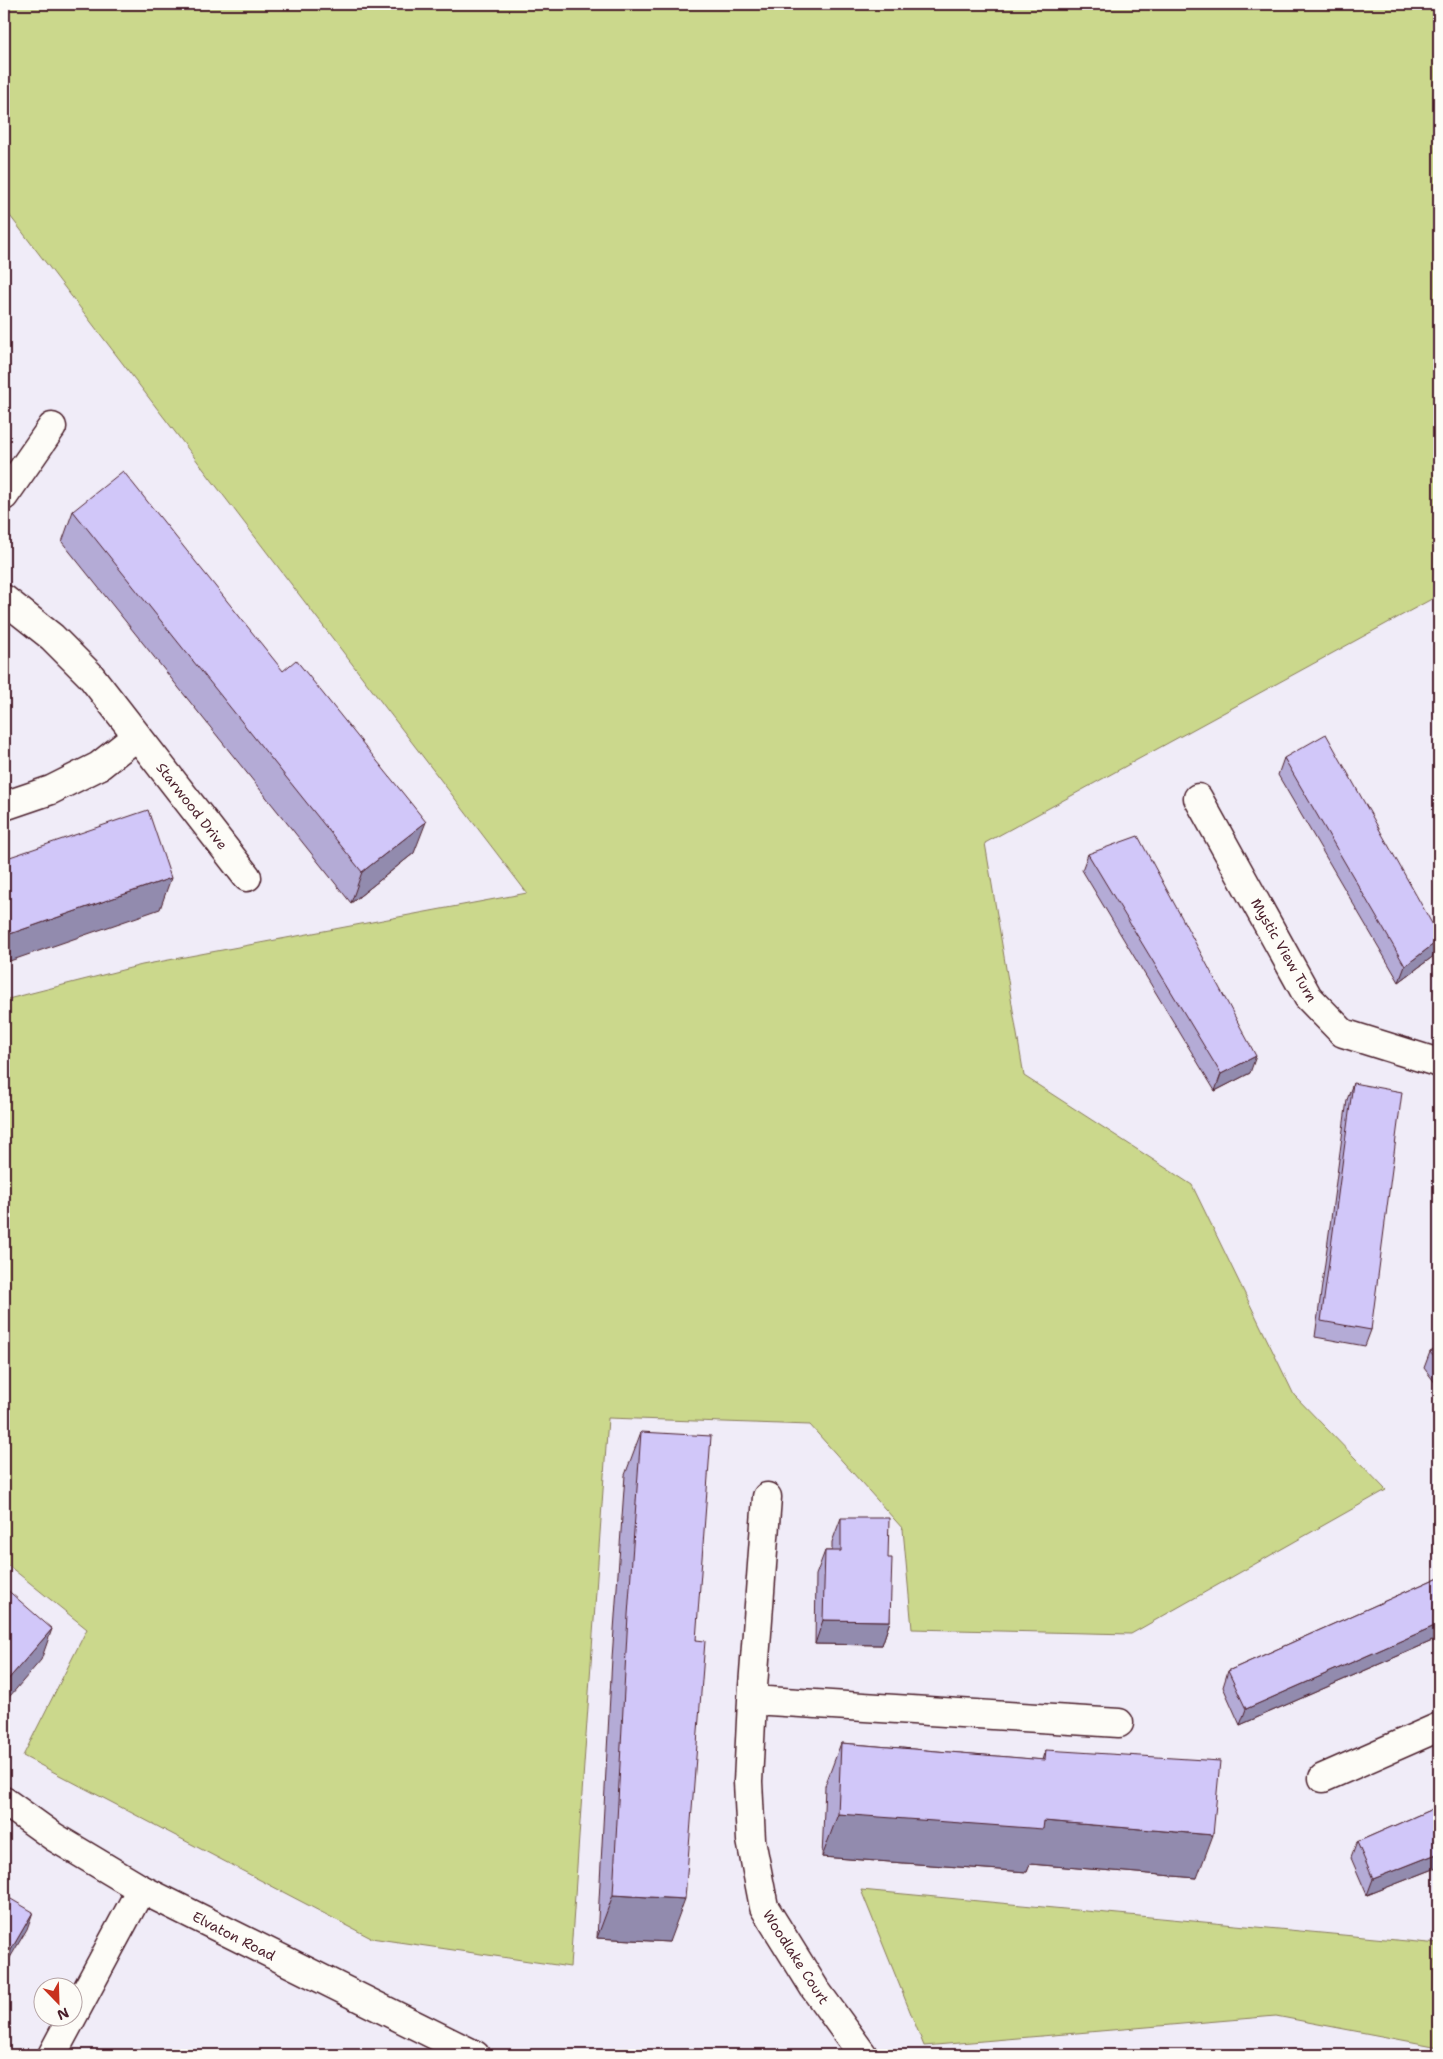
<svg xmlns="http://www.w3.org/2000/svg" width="1443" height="2059" font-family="'Shantell Sans',sans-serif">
<rect width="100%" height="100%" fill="#f0ecf8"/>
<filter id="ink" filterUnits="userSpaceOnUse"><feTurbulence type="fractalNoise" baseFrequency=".02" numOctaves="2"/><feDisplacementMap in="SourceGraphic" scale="10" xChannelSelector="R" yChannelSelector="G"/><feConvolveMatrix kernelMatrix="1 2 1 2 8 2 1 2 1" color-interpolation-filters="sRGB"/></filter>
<g filter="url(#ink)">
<path fill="#cbd88c" stroke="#8a7c5c" d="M4 4H1439V595L985 843 1024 1076 1192 1185 1294 1395 1386 1490 1131 1634 912 1629 903 1529 810 1425 608 1418 570 1967 371 1938 23 1756 87 1629 4 1562V1000L142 965 527 893 4 208Z
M861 1890 1439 1944V2047L1276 2016 924 2046Z"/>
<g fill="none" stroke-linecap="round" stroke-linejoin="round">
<g stroke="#4a1f2b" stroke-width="31">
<path id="street" d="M4 496 52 427
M4 599 52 637 90 675 247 877
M1198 798 1308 997 1343 1033 1439 1063
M4 806 51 790 99 766 137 736
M767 1497 752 1700 748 1782 751 1840 764 1907 815 1989 863 2055
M752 1700 1119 1723
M1323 1778 1439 1727
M52 2055 141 1889"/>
</g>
<g stroke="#4a1f2b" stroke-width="31">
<path id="secondary" d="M4 1801 54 1837 141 1889 475 2055"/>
</g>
<use href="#street" stroke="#fdfcf7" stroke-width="28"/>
<use href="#secondary" stroke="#fdfcf7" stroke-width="28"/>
</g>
<path fill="#b4abd6" stroke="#4a1f2b" d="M73 511 414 853 351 903 62 542Z
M1284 758 1439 936V942L1435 955 1399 982 1278 775Z
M1088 854 1250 1073 1215 1091 1082 870Z
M1353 1083 1371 1330 1365 1346 1315 1337 1347 1100Z
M1439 1348V1388L1424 1368 1430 1352Z
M641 1432 696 1640 669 1942 597 1938 612 1658 625 1475Z
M841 1518 888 1558 890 1621 882 1645 815 1644 816 1575 825 1551H832V1542Z
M1439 1577V1638L1240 1725 1223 1687 1228 1671Z
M841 1743 1043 1760 1046 1750 1197 1878 1030 1864 1027 1872 822 1857 825 1786Z
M1439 1806V1867L1367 1895 1351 1858 1357 1842Z"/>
<path fill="#928bae" stroke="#4a1f2b" d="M8 341 4 352V346Z
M426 822 414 853 351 903 362 872Z
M171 878 160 909 4 963V936Z
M1439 940V942L1435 955 1399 982 1405 966Z
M1256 1056 1250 1073 1215 1091 1221 1074Z
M823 1620 890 1621 882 1645 815 1644Z
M1439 1624V1638L1240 1725 1246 1709Z
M52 1629 41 1660 4 1703V1686L5 1683Z
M838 1814 1044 1821 1213 1835 1197 1878 1030 1864 1027 1872 822 1857Z
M1439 1853V1867L1367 1895 1373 1879Z
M613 1895 685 1899 669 1942 597 1938Z
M33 1912 27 1929 4 1968V1962Z"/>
<path fill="#d1c7f9" stroke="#4a1f2b" d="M4 338 8 341 4 346Z
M123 471 283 671 296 660 426 822 362 872 73 511Z
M1326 734 1439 936V940L1405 966 1284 758Z
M148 810 171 878 4 936V859Z
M1138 836 1256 1056 1221 1074 1088 854Z
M1353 1083 1402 1092 1371 1330 1321 1321Z
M1439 1348V1363L1430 1352Z
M641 1432 711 1436 696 1640 705 1641 685 1899 613 1895 628 1615Z
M841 1518H889L888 1558H892L890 1621 823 1620 825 1551H841Z
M1439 1577V1624L1246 1709 1228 1671Z
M4 1587 52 1629 5 1683H4Z
M841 1743 1045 1760 1046 1750 1220 1761 1213 1835 1044 1821 1043 1829 838 1814Z
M1439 1806V1853L1373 1879 1357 1842Z
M4 1895 33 1912 4 1962Z"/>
</g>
<g text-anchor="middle" stroke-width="5" stroke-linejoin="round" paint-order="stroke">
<g font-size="14" fill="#4a1f2b" stroke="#fdfcf7">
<text transform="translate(192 806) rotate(52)" y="5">Starwood Drive</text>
<text transform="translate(1284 950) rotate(60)" y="5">Mystic View Turn</text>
<text transform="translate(234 1936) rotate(27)" y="5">Elvaton Road</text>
<text transform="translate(796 1957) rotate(57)" y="5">Woodlake Court</text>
</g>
</g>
<rect width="1443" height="2059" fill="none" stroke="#fdfcf7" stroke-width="20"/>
<rect x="10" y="10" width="1423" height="2039" fill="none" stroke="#4a1f2b" stroke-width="2" filter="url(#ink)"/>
<g transform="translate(58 2002) rotate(157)"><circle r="24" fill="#fdfcf7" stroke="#b5a4a5"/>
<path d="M0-4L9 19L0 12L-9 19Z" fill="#c8321e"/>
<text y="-8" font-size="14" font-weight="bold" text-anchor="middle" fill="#4a1f2b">N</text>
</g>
</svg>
